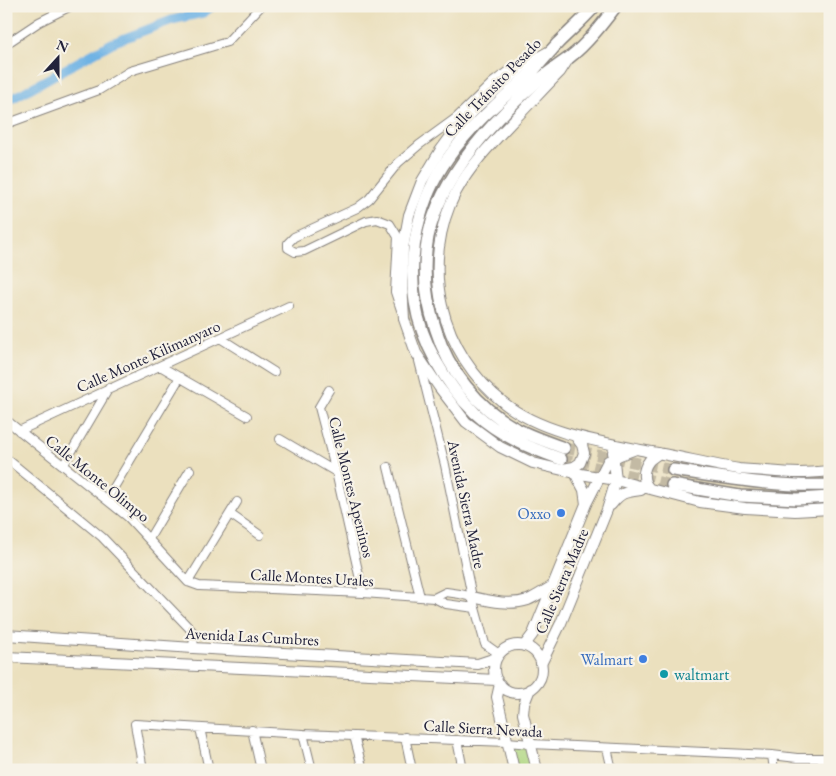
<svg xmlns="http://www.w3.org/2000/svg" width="836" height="776" font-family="'EB Garamond',serif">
<rect width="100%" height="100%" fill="#f7f3e8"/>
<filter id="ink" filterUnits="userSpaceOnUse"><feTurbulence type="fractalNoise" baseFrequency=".02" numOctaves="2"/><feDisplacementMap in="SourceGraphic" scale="10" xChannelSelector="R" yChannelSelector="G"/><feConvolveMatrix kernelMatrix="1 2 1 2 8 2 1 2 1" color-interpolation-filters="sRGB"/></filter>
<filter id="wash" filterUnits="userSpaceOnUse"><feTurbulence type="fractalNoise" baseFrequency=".0096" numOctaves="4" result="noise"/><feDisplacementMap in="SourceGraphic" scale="20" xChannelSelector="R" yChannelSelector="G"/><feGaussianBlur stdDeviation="1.12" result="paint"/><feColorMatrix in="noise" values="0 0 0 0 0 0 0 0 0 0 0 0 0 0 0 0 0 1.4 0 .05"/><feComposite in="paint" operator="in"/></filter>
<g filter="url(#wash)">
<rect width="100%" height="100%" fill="#ebe0be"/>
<path fill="#afd781" stroke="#687c5e" d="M530 746 534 770H517L512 747Z"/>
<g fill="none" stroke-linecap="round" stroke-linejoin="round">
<path stroke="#6eb2e4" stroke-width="9" d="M6 102 112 43 172 20 203 13 213 6"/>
</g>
</g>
<g filter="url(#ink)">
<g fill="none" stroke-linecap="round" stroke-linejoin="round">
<path stroke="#c3baa4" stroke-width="11" stroke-dasharray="11 5.5" stroke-linecap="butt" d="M564 448 673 470
M561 459 672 485"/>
<g stroke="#86817c" stroke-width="10">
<path id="street" d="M6 44 39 22 71 6
M6 124 99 90 130 71 227 42 261 6
M401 310 395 292 398 237 390 224 377 219 366 221 304 251 295 252 288 248V243L294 237 357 208 369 199 398 163 419 145 456 118 492 83 508 71 522 66
M220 338 274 372
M419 361 445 465 472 597 485 644 499 654
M160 366 247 416
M329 390 319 407 336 472 363 593
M6 420 128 517 188 582
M19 431 289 306
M280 439 336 472
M6 458 102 537 192 631 194 636 193 648
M63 466 109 388
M388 467 420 597
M107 499 180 377
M230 514 260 535
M149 539 190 470
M188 582 199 586 363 593 434 598 446 604 475 608
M188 582 237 502
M434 598 446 592 460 594 472 597
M200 728 209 770
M252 730 261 770
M303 734 312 770
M354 736 363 770
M405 737 412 770
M457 740 463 770
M607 748 612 770
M772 755 774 770
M143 770 135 724 303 734 507 742 531 744 772 755 797 758H830"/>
</g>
<g stroke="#86817c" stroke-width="12">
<path id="secondary" d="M550 51 526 64 479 105 454 132 440 151 422 181 409 215 403 248 402 281 404 319 416 353 439 387 466 422 500 447 533 463 575 473 616 480 700 502 745 508 795 511 830 509
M567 61 560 72C543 89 527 107 510 124 490 145 470 166 456 192 438 227 433 268 442 306 451 344 473 379 504 403 541 433 601 442 646 451 677 456 708 464 739 469 748 470 757 470 766 471 777 472 788 473 800 473 810 473 820 472 830 471
M563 469 574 467 580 463 584 453 582 445 576 437
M575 473 584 490 586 504
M650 489C642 482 642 470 649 461 651 458 656 456 659 453
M611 505C621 492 625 492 641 490
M472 597C490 601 510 606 528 600 537 596 545 590 553 586
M6 635 193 648 478 664 496 658
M494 669a24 24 0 1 1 48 0a24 24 0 1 1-48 0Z
M524 646 533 634 586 504 608 461 620 455 636 449
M6 657 497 680
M541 664 561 623 607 510 616 480 613 452
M500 684 497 697 514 770
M530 689 524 704 523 714 537 770"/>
</g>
<g stroke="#86817c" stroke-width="14">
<path id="primary" d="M564 448C547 442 530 436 515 428 478 408 448 370 436 330 426 301 422 268 428 237 441 174 494 120 540 79 550 71 560 64 570 57 587 44 603 23 616 6
M561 459C530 448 500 436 475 413 446 385 421 342 415 302 407 253 419 199 448 158 471 125 502 99 532 72 541 63 549 53 557 44 570 31 583 20 595 6
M673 470C727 478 775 487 830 485
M672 485 740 496 797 499 830 497"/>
</g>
<use href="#street" stroke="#fff" stroke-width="8"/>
<use href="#secondary" stroke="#fff" stroke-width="10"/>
<use href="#primary" stroke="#fff" stroke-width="11"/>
</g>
</g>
<g fill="#3f7fe0" stroke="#f7f3e8" stroke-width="2">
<circle cx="561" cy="513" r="5"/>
<circle cx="643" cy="659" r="5"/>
</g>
<circle fill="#0f9aa8" stroke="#f7f3e8" stroke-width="2" cx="664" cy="674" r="5"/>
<g text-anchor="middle" stroke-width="4.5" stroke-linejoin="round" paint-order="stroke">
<g font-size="16" fill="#22223b" stroke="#f7f3e8">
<text transform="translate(492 87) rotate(-46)" y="6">Calle Tránsito Pesado</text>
<text transform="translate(148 356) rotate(-24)" y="6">Calle Monte Kilimanyaro</text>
<text transform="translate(98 478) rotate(39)" y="6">Calle Monte Olimpo</text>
<text transform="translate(352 487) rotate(76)" y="6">Calle Montes Apeninos</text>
<text transform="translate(467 504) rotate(78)" y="6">Avenida Sierra Madre</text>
<text transform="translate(312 577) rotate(3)" y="6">Calle Montes Urales</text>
<text transform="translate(561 581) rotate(-67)" y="6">Calle Sierra Madre</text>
<text transform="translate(252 636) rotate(3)" y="6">Avenida Las Cumbres</text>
<text transform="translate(483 728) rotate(3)" y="6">Calle Sierra Nevada</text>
</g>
<g font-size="16" fill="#366cbe" stroke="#f7f3e8" text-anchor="end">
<text x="551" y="519">Oxxo</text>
<text x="633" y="665">Walmart</text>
</g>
<g font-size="16" fill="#0d838f" stroke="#f7f3e8" text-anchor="start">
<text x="674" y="680">waltmart</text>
</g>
</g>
<rect width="836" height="776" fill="none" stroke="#f7f3e8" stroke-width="25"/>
<g transform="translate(58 58) rotate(21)" stroke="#f7f3e8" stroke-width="4" paint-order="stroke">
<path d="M0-4L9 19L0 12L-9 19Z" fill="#22223b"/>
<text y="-8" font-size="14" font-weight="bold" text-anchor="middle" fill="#22223b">N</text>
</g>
</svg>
